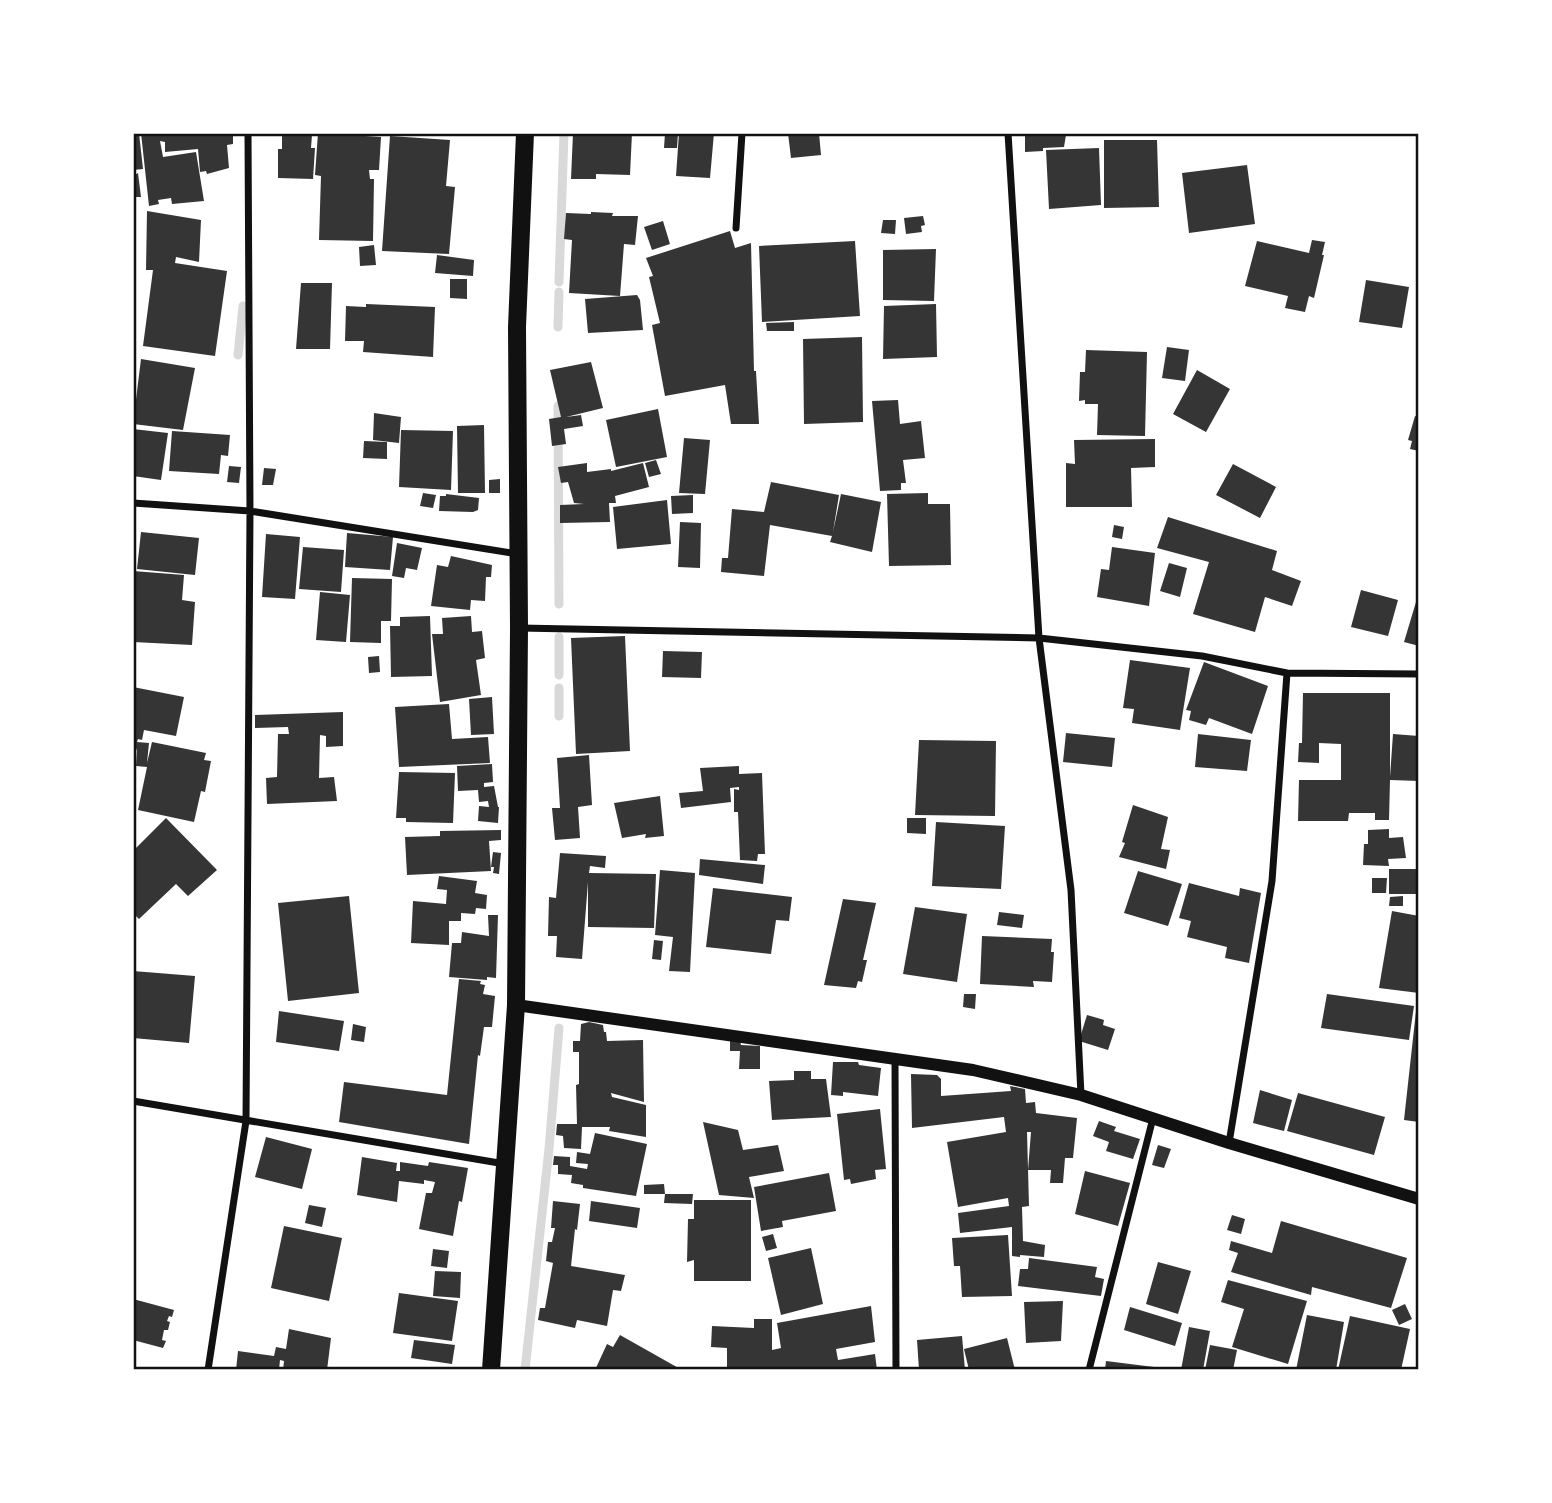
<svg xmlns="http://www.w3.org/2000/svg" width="1552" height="1503" font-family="'Roboto Condensed',sans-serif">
<rect width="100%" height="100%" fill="#fff"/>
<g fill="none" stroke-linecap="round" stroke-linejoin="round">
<path stroke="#d9d9d9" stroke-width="9" d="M559 282 564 133
M558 327 559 292
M238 355 243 306
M558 406 559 604
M559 675V637
M559 688V716
M525 1370 549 1149 559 1028"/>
</g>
<path fill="#353535" d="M133 133H139L143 169 133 170Z
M141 133H233V144L227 145 229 168 207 174 206 171 200 172 198 149 165 152V142L160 141 163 157 196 152 204 201 172 204 171 198 158 200 159 204 149 206Z
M318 133 381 137 379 170H369L370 179H374L373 241 319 240 321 176 315 175Z
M573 133H632L630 175 596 174V179H571Z
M665 133H678L677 148H664Z
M679 133H714L710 178 676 176Z
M788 133H819L821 155 791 158Z
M282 134 312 135 311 148H315L313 179 278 178V149H282Z
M1066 135 1064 147 1043 148V151L1025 152V136Z
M390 136 450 140 446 186 455 187 449 254 382 251Z
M1104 140H1157L1159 207 1104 208Z
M1099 148 1101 205 1049 209 1046 150Z
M1247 165 1255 224 1189 233 1182 173Z
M138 173 141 197H133V176Z
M147 211 201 220 199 262 176 257 175 263 227 271 215 356 143 346 153 270H146Z
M591 212 613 213 612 216H638L635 245 624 244 620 296 569 293 572 240 564 239 566 213 591 214Z
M923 216 925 225 921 226 922 232 906 234 904 218Z
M883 220H896L895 234 881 233Z
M663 221 670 244 652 250 644 227Z
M730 231 735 248 751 243 754 371H756L759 424H731L725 385 665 396 652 325 660 323 649 277 653 276 646 258Z
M1312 240 1325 242 1322 255H1324L1314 298 1309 296 1305 312 1285 308 1288 296 1245 286 1257 241 1309 253Z
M855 241 860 316 762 322 759 246Z
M374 245 376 265 360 266 359 247Z
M936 249 934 301 883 300V250Z
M437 255 474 260 473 276 435 273Z
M450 279H467V299L450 298Z
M1366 280 1409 287 1402 328 1359 322Z
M301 283H332L330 349H296Z
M637 295 640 300 643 330 588 333 585 299Z
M366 304 435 307 433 357 363 352 364 341H345L346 306 366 307Z
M936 304 937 357 883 359 884 306Z
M794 322V331H767L766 323Z
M862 337 863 422 804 424 803 339Z
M1167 347 1189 350 1185 381 1162 378Z
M1086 350 1147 352 1145 436 1097 435 1098 404H1085V400L1079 401 1080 372H1085Z
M141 359 195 368 183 430 133 424Z
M591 362 603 408 566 417 581 415 583 426 564 429 566 444 552 446 549 419 561 417 550 370Z
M1197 370 1230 389 1206 432 1173 414Z
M898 400 900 424 921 421 925 458 903 460 906 483H901V490L880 491 872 401Z
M658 409 667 457 616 467 606 420Z
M374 413 401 417 399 443 373 440Z
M1415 416 1419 417V451L1410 449 1412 441 1408 440Z
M484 425 485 493H458L457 426Z
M133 429 168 433 161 480 133 476Z
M401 430 453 431 451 490 399 487Z
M172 431 230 435 228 456 221 455 219 474 169 471Z
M684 438 710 440 705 494 679 493Z
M1155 439V467L1131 468 1132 507H1066V463L1075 464 1074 440Z
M364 441 387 442V459L363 458Z
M656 460 661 474 649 477 645 463Z
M587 463V472L611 469V471L643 463 649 487 615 496 616 503H609L610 522 560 523V505L584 504 574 503 568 482 561 483 558 467Z
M1233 464 1276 487 1260 518 1216 495Z
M229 466 241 467 239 483 227 482Z
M264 468 276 469 273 485H262Z
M500 479V493H489V480Z
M771 482 839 495 833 532 841 494 881 502 872 552 830 542 832 536 770 525 764 576 721 572 722 558H728L732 509 764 512Z
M423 493 436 495 433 508 420 506Z
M928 493V504H950L951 565 889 566 887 494Z
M446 494 479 498 478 510 473 512 439 511 440 496H446Z
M693 495V513L672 514 671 496Z
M667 500 671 544 617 549 613 507Z
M1168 517 1277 551 1272 570 1301 581 1292 606 1265 597 1255 632 1193 614 1209 562 1157 548Z
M680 522 701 523 700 568 678 567Z
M1114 525 1124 527 1122 539 1112 537Z
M141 532 199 538 195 575 137 569Z
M347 533 393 537 390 570 345 567Z
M266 534 300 537 295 599 262 597Z
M397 543 422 548 417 570 406 568 404 578 392 576Z
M303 547 344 550 341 592 299 589Z
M1112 547 1155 553 1149 606 1097 597 1101 569 1109 570Z
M451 556 492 565 491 577H486L485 601 471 600 470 610 431 606 437 565 448 567Z
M1169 563 1187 568 1180 597 1160 591Z
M133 571 184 575 182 600 195 602 192 645 133 642Z
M352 578 392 579 391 621H381V643L350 642Z
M1361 590 1398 600 1388 636 1351 627Z
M320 592 350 595 346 642 316 640Z
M1419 592V646L1404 642Z
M430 616 432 676 391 677 390 626H400V617Z
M471 616 472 632 482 631 485 658 476 660 481 695 440 702 432 634H443L442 618Z
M625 636 630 751 576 754 571 638Z
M663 651 702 652 701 678 662 677Z
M379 656 380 672 369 673 368 657Z
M1130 660 1190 668 1180 730 1132 723 1134 709 1123 708Z
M1204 662 1268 686 1252 734 1209 718 1206 725 1189 720 1191 711 1186 710Z
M133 687 184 697 176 736 144 730 142 740 138 739 137 742 149 743 147 763 152 742 206 753 204 760 211 761 205 792 201 791 194 822 138 810 147 767 136 766 137 748 133 760Z
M1303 693H1390V777L1393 734 1419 736V781L1390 780 1389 820H1375V813H1349L1348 821H1298L1299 780H1341V744L1319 743V763L1298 762 1299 743H1302Z
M492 697 494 734 471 735 469 699Z
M449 704 452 739 488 737 490 763 399 767 395 707Z
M343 712V746L326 747V736L320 735 319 778 334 777 337 801 267 804 266 778 277 777 278 734H289L288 727 255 728V715Z
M1066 733 1115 738 1112 767 1063 762Z
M1198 734 1251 740 1247 771 1195 767Z
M919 740 996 741 995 816 915 815Z
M589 755 592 805 578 807 580 838 555 840 552 808H560L557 758Z
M492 764 493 782 484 783V787L494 786 498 807H499L498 823 478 821 479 806 489 807 488 801 479 802 478 790 458 791 457 766Z
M739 766V774L762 773 765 854H758L757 861 740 860 738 812H734V789L739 790V787L730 788 731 802 681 808 679 793 703 791 700 768Z
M399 772 455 773 453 823 406 822V818H396Z
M660 796 664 836 645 838 646 834 622 838 614 803Z
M1133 805 1168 817 1161 849 1170 850 1166 869 1119 857 1125 843 1122 842Z
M166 818 217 870 188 896 176 884 139 919 133 913V851Z
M907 818H926V834L907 833Z
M936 822 1005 826 1001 889 932 886Z
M1389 829V838L1403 837 1406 858 1388 859 1389 866 1363 865 1364 844H1368V830Z
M501 830V840L489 841 491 871 407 875 405 837 440 836V831Z
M493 852 501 853 499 874 493 873 494 867H491Z
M560 853 606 856 605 868 590 866 589 873 656 874 654 928 588 927V882L582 959 556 957 557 936H548L549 897 556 898Z
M700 859 765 865 763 884 699 875Z
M1389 869H1419V894H1389Z
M660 870 695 873 690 972 669 971 673 937 655 935Z
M1138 871 1182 884 1168 926 1124 913Z
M439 876 477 881 475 893 487 895 486 909 476 908 475 914 461 913V921H449V945L411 943 413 901 446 904 447 890 437 889Z
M1372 878H1387L1386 893H1372Z
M1189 883 1239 896 1240 888 1261 893 1249 963 1225 958 1227 947 1187 937 1191 921 1179 918Z
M713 888 792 897 789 921 776 920 771 954 706 947Z
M349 896 359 993 288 1001 278 903Z
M1403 896V906H1389L1390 897Z
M843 899 876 903 863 960H867L862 982 858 981 856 988 824 985Z
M915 907 967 914 957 982 903 974Z
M1392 911 1419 916V993L1379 988Z
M999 912 1024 915 1022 928 997 925Z
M488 915H498L496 978 487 977V980L449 977 452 943H461L462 932 489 936Z
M982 936 1052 939 1051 952H1054L1052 982 1033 981 1034 987 980 984Z
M654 940 663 941 661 960 652 959Z
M133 971 195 976 189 1043 133 1038Z
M459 979 481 981 480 984 485 985 483 994 495 996 492 1027H484L480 1056 478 1055 469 1144 339 1122 344 1082 447 1095Z
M964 994H976L975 1009 963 1007Z
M1327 994 1414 1006 1409 1040 1321 1028Z
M1417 1002H1419V1122L1404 1120Z
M279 1011 344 1021 339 1051 276 1042Z
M1087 1015 1101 1019 1104 1020 1103 1025 1115 1029 1108 1050 1079 1041Z
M589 1022 603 1025 604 1032H606L607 1041 643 1040 644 1102 611 1093 612 1097 646 1105V1137L609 1131 610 1127H582L581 1149 564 1148 563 1136 556 1135 557 1124H577L576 1085 579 1084V1052H573V1041H580L581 1024Z
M353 1024 366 1027 364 1042 351 1040Z
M730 1041H740L741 1045 760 1046V1069H739L740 1051H730Z
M833 1062H858L859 1065 881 1068 878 1096 843 1092V1096L831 1095Z
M794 1071H811V1079H826L831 1117 772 1120 769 1081 794 1080Z
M911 1074 937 1075 941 1079V1096L1011 1091 1010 1086 1025 1089 1026 1103 1035 1102 1036 1113 1077 1118 1073 1158H1065L1063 1183H1050L1051 1170H1028L1031 1132H1027L1029 1206 1022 1207 1023 1241 1045 1245 1044 1257 1020 1255V1257L1012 1256V1227L960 1233 958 1213 1009 1206 1008 1198 958 1207 947 1142 1006 1132 1004 1117 912 1128Z
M1260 1090 1292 1100 1284 1131 1253 1123Z
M1298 1093 1385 1117 1374 1155 1287 1131Z
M880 1109 886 1169 875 1170 876 1179 851 1184 850 1179 844 1180 837 1114Z
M1099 1121 1116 1127 1114 1131 1140 1139 1133 1159 1106 1151 1109 1142 1093 1136Z
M703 1122 738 1130 743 1150 778 1145 784 1171 749 1177 754 1198 719 1195Z
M595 1133 647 1144 636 1196 583 1188V1185L571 1183 572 1175 558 1174V1165H553L554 1156 570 1157V1166L587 1169 588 1164 576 1163 577 1152 590 1154Z
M266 1137 312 1149 302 1189 255 1177Z
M1158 1145 1171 1149 1164 1168 1152 1165Z
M362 1157 397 1163 396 1171H400V1162L428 1166 429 1162 468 1168 462 1202 459 1201 453 1236 419 1229 426 1193H432L435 1182 424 1180V1184L399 1181 397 1202 357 1195Z
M1085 1171 1130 1183 1118 1226 1075 1214Z
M829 1173 836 1211 782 1221 783 1227 761 1231 754 1187Z
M664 1184 665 1194H644V1185Z
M665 1194H693L692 1204 664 1203Z
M694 1200H751V1281H694V1260L687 1262 688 1219H694Z
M553 1201 580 1204 577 1230 575 1229 571 1266 625 1275 621 1291 613 1290 607 1326 577 1320 575 1328 538 1320 540 1308H545L553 1263 546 1261 548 1242H552L555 1228H551Z
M591 1201 640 1208 637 1228 589 1221Z
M309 1205 326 1208 322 1227 305 1223Z
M1232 1215 1245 1219 1241 1234 1227 1230Z
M1281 1221 1407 1258 1391 1308 1312 1287 1311 1295 1231 1272 1238 1253 1229 1250 1231 1241 1272 1253Z
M284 1226 342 1238 329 1301 271 1288Z
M773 1234 777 1248 766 1251 762 1237Z
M1008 1235 1012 1296 962 1297 960 1266H954L952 1238Z
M811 1248 823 1304 781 1315 768 1258Z
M433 1249 449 1251 447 1268 431 1266Z
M1029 1258 1097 1267 1095 1277 1104 1279 1101 1296 1018 1286 1020 1269H1028Z
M1158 1262 1191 1271 1178 1314 1146 1304Z
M435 1271 461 1272 460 1298 433 1296Z
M1228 1280 1307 1301 1288 1364 1232 1347 1244 1309 1221 1302Z
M399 1293 458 1301 452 1341 393 1333Z
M133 1299 174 1310 172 1317 169 1316 167 1321 170 1322 168 1330H164L162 1340 166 1341 163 1348 133 1340Z
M1063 1301 1061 1341 1026 1343 1024 1302Z
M1405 1304 1412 1319 1399 1325 1392 1310Z
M871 1306 875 1342 836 1349 838 1360 875 1354 877 1370H727V1348L711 1347 712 1326 754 1328V1319H772V1350L781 1348 777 1323Z
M1130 1307 1182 1323 1175 1346 1124 1330Z
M1307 1315 1344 1322 1336 1370H1296Z
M1350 1316 1410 1329 1401 1370H1338Z
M1189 1327 1210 1331 1203 1370H1181Z
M289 1329 331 1338 327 1370H283L284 1361 280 1360 279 1370H236L238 1351 274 1356 276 1347 286 1349Z
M620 1335 682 1370H595L607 1344 613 1347Z
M962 1336 965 1370H919L917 1340Z
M1007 1338 1015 1370H969L964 1349Z
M414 1340 455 1345 452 1364 411 1358Z
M1210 1345 1237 1350 1233 1370H1205Z
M1106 1361 1154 1367V1370H1105Z"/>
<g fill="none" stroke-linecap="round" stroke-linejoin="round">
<path stroke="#111" stroke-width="7" d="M1008 133 1039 638 1071 890 1081 1095
M736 228 742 133
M133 503 250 511 518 554
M520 628 1039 638 1202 656 1287 673 1419 674
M895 1058 896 1370
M133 1101 505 1164
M1229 1143 1272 881 1287 673
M208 1370 246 1121 250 511 248 133
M1089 1370 1153 1118"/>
<path stroke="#111" stroke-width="12" d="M516 1005 973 1070 1081 1095 1229 1143 1419 1199"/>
<path stroke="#111" stroke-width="18" d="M491 1370 516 1005 519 628 517 327 525 133"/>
</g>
<rect width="1552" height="1503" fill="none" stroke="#ffffff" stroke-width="270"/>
<rect x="135" y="135" width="1282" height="1233" fill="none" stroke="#111" stroke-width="2.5"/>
</svg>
